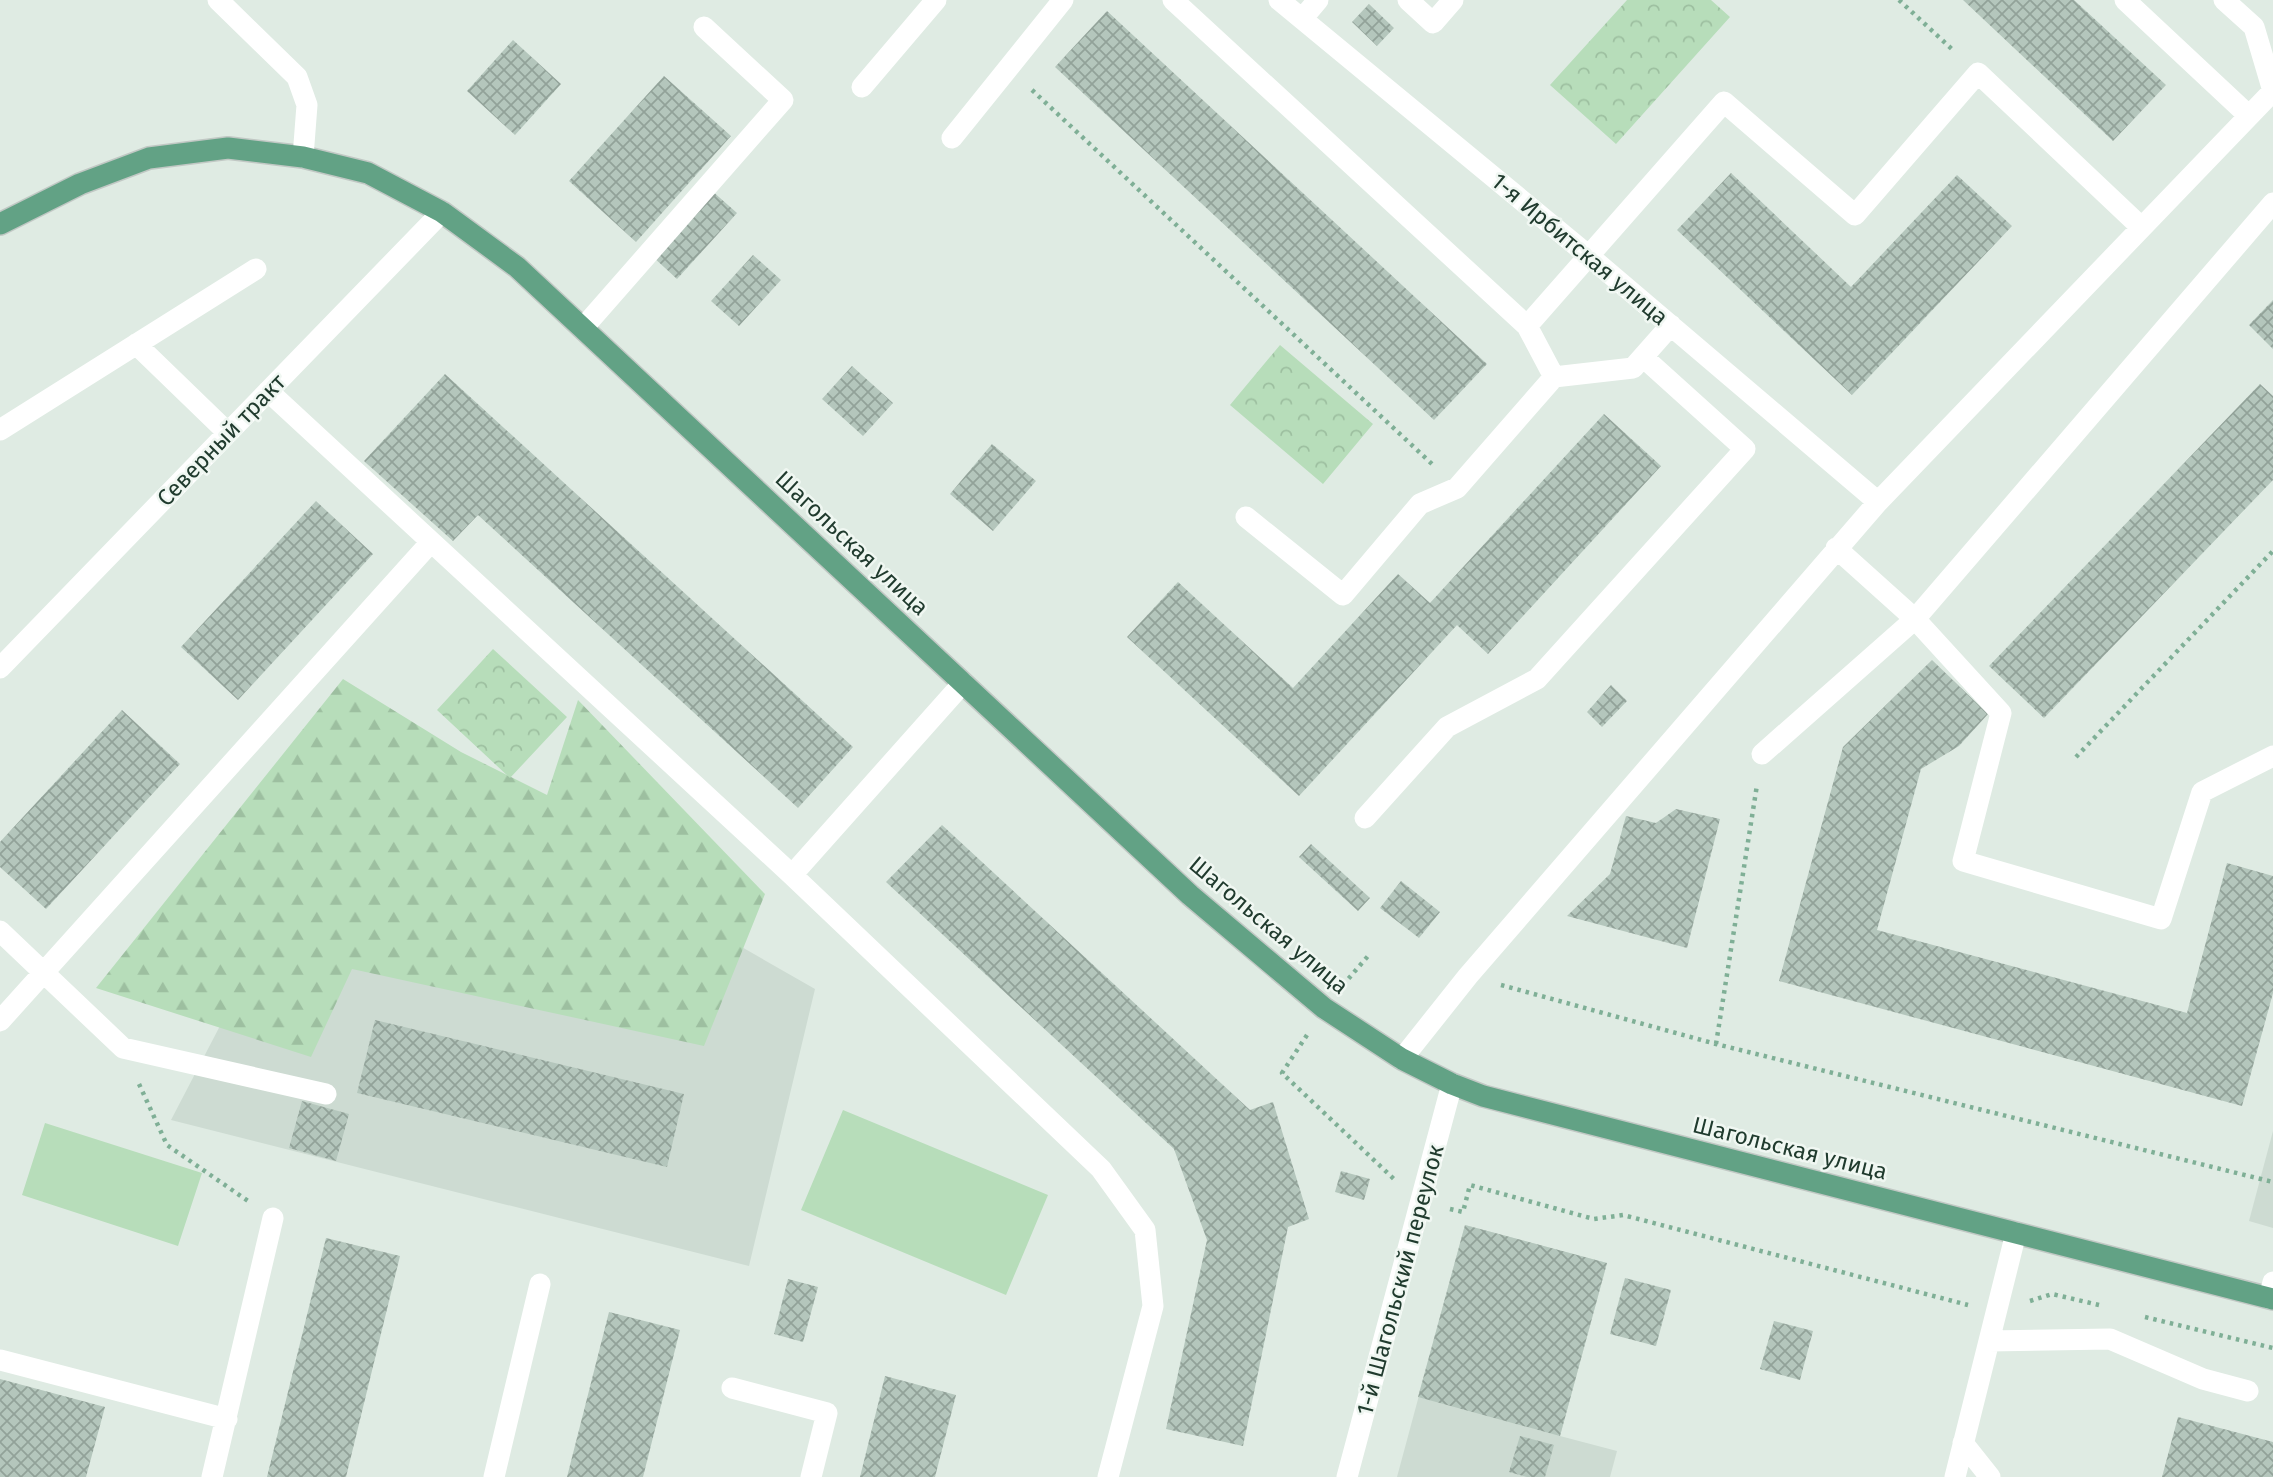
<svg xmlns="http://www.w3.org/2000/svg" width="2273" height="1477" font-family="'Fira Sans',sans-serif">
<defs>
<pattern id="forest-firs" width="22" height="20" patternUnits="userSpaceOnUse" patternTransform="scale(1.75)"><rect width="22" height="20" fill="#b7ddba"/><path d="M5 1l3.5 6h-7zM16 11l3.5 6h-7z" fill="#9dbfa0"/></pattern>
<pattern id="park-crowns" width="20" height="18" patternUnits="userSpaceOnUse" patternTransform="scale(1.75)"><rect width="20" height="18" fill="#b7ddba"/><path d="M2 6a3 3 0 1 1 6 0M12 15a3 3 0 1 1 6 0" fill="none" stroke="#9dbfa0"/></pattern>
<pattern id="building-cross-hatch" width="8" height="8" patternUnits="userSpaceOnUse" patternTransform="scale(1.75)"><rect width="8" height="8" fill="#b4c6bc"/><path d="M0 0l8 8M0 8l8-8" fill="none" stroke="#92a299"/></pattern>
</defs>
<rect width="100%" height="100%" fill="#dfebe3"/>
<path fill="#cddbd2" d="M392 747 815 989 749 1266 171 1120 323 828Z
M2273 1131V1228L2249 1221Z
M1465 1225 1607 1263 1560 1436 1617 1451 1610 1477H1397Z"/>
<path fill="url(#forest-firs)" d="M343 679 461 752 547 795 578 700 765 894 704 1046 352 969 311 1057 96 988Z"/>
<path fill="url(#park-crowns)" d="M1627 0H1711L1730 17 1616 144 1550 85Z
M1280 345 1373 424 1323 484 1230 405Z
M493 649 567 717 510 778 437 710Z"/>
<path fill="#b7ddba" d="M843 1110 1048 1195 1006 1295 801 1210Z
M45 1123 202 1173 178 1246 22 1195Z"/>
<path fill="url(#building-cross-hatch)" d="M1963 0H2074L2166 85 2113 141Z
M1369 4 1394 28 1377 46 1352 22Z
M1107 11 1487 364 1434 420 1055 67Z
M513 40 561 84 515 135 467 91Z
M664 76 731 136 636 242 569 181Z
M1731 173 1851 287 1957 175 2012 226 1852 395 1677 230Z
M711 190 737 213 677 279 652 256Z
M753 255 781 280 739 326 711 301Z
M2273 300V349L2249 325Z
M852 366 893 403 863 436 822 399Z
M445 374 853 747 798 808 478 515 453 541 364 461Z
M2260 384 2273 396V480L2044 718 1989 666Z
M1604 414 1661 466 1488 654 1457 625 1299 796 1127 637 1178 582 1293 688 1398 574 1430 603Z
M992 444 1036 481 993 531 950 494Z
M316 501 373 554 238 700 181 647Z
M1932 660 1988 714 1959 746 1921 769 1877 930 2187 1013 2227 863 2273 876V993L2242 1106 1779 981 1843 747Z
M1611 685 1627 701 1602 727 1587 712Z
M122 710 180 764 46 909 0 867V842Z
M1676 809 1720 819 1687 948 1567 916 1610 874 1626 816 1656 823Z
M942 825 1250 1110 1273 1102 1309 1219 1288 1227 1243 1446 1166 1429 1207 1240 1174 1149 886 882Z
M1311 844 1370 898 1358 911 1299 857Z
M1401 881 1440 912 1419 938 1380 908Z
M375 1020 684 1094 667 1167 357 1093Z
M302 1101 349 1114 336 1161 289 1148Z
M1341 1171 1370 1179 1364 1200 1335 1192Z
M1465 1225 1607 1263 1560 1436 1418 1397Z
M326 1238 400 1256 346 1477H267Z
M1625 1278 1671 1290 1656 1346 1610 1334Z
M788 1279 818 1287 803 1342 774 1334Z
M609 1312 680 1330 643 1477H567Z
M1774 1321 1813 1331 1800 1380 1760 1369Z
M885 1376 956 1395 935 1477H860Z
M0 1379 105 1407 86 1477H0Z
M2178 1417 2273 1442V1477H2162Z
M1520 1436 1554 1445 1545 1477H1527L1509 1472Z"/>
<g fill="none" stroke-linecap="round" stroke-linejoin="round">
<g stroke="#c1c8c4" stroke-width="24">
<path id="major" d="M0 224 80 184 149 158 228 148 303 157 368 173 442 212 517 267 1190 895 1324 1008 1402 1059 1452 1084 1483 1096 2273 1299"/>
</g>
<path stroke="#7faf96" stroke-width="4.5" stroke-dasharray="3.5 5" stroke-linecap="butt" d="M1899 0 1955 52
M1032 90 1432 464
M2076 757 2273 551
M1343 985 1368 956
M1501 985 1716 1044 2273 1182
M1307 1035 1282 1073 1395 1180
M1716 1044 1757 785
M139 1084 167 1145 248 1201
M1450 1209 1463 1212 1470 1185 1594 1219 1623 1215 1968 1305
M2030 1301 2052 1294 2099 1305
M2145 1317 2273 1348"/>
<path stroke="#fff" stroke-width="21" d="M218 0 297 77 307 105 303 157
M1173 0 1527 326 1724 102 1855 215 1978 73 2141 227
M1279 0 1589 256 1878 502
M1408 0 1433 23 1453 0
M2125 0 2248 115
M2224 0 2254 27 2273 91
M1302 19 1318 0
M862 87 936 0
M952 138 1063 0
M1527 326 1554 377
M583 328 783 100 704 27
M136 344 228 433
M268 391 792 875 1101 1169 1145 1230 1153 1306 1108 1477
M0 430 256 269
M1246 517 1343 595 1420 504 1457 488 1554 377 1633 368 1671 325
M1836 548 1915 619 2001 713 1963 861 2161 919 2202 792 2273 756
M0 668 442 212
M1762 754 1915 619 2273 203
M1365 818 1447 727 1537 679 1745 449 1643 357
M792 875 963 683
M0 931 123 1048 326 1094
M0 1021 431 542
M1402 1059 1468 976 1878 502 2273 91
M2269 1298 2273 1282
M1989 1341 2110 1339 2203 1379 2248 1391
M0 1360 227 1419
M732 1388 827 1413 811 1477
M1963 1443 1990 1477
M212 1477 273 1218
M494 1477 540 1284
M1347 1477 1452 1084
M1955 1477 2016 1233"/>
<use href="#major" stroke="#62a285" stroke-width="21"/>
</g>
<g text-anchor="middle" stroke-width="5" stroke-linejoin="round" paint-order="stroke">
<g font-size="23" fill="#203b2e" stroke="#f0f7f2">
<text transform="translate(1580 249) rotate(40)" y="8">1-я Ирбитская улица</text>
<text transform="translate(221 440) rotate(-46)" y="8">Северный тракт</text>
<text transform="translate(852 543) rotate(43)" y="8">Шагольская улица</text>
<text transform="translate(1269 925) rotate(40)" y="8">Шагольская улица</text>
<text transform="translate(1790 1148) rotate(14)" y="8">Шагольская улица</text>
<text transform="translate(1400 1280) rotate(-75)" y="8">1-й Шагольский переулок</text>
</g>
</g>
</svg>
